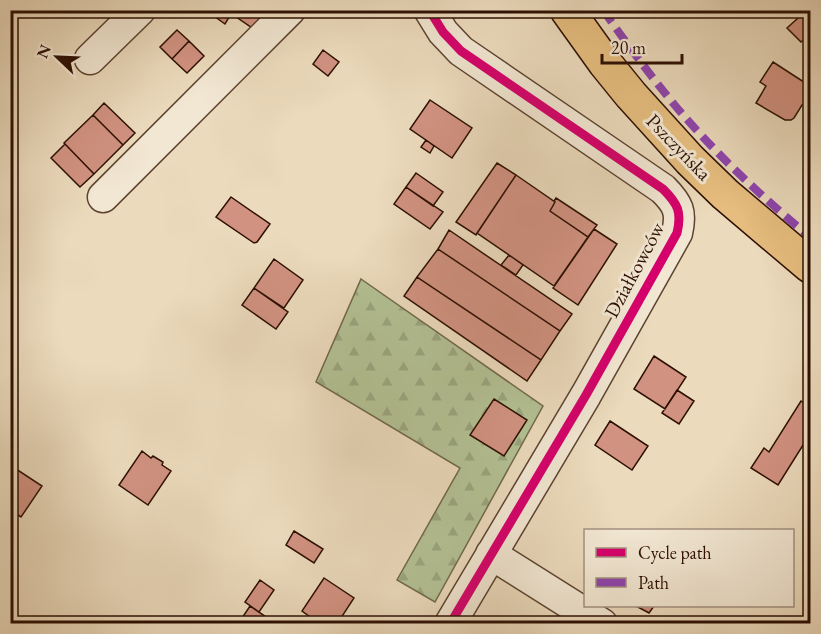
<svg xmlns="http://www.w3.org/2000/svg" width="821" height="634" font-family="'EB Garamond',serif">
<defs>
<pattern id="forest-firs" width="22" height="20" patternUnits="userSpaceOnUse" patternTransform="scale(1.5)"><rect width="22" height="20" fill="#b3c194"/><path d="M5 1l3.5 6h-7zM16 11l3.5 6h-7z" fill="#9aa57e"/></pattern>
</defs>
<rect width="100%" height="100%" fill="#ebdabc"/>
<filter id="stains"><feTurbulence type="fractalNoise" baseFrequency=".00333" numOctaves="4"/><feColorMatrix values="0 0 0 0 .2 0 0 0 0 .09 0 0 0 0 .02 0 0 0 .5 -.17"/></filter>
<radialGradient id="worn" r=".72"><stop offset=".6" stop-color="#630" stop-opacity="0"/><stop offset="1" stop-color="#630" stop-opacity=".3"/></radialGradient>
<path fill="url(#forest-firs)" stroke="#70684b" stroke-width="1.5" d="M361 279 543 406 435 602 397 580 460 468 316 382Z"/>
<path fill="#d19281" stroke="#2d0f02" stroke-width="1.5" d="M218 10H226L231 14 225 24 214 16Z
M226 10H274L258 32Z
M807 10H810V34L801 42 787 28Z
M177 30 189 41 172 59 160 47Z
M189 41 204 56 187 73 172 59Z
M323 50 339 62 328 76 313 64Z
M773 62 810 86V103L808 105H802L794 118 791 120H785L756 103 766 86 760 82Z
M430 100 472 128 452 158 410 129Z
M104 103 135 133 123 145 93 115Z
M93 115 123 145 94 174 64 143Z
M426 140 434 146 430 153 421 147Z
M65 144 94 174 80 187 51 158Z
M497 163 516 175 476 235 456 222Z
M416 173 443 192 433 206 406 187Z
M516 175 555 202 550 211 588 237 554 286 477 233Z
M406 187 443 212 430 229 394 204Z
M231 197 270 224 257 242 254 243 216 217Z
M556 198 597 225 588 237 550 211 555 202 554 201Z
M594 229 617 244 578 305 553 288Z
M449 230 572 314 560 331 438 249Z
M438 249 560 331 541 360 417 277Z
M509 255 523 265 516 275 501 265Z
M274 259 303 280 284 308 254 288Z
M417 277 541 360 527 381 404 296Z
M254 288 288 312 276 329 242 305Z
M654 356 686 377 665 409 634 389Z
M677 390 694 401 679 424 662 413Z
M494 399 527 420 504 456 470 435Z
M801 401 810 407V434L778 485 751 468 764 448 769 452Z
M610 421 648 446 632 470 595 445Z
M142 451 151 458 153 456 163 462 162 465 171 471 148 505 119 485Z
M13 467 42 486 21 517 10 510V472Z
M294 531 323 549 314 563 286 545Z
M324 578 354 598 337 624H320L302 611Z
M260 580 274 590 259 612 245 602Z
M250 606 269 619 266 624H238Z
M636 606H654L649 613Z"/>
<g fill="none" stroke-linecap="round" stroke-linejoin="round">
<g stroke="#5c4230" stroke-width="33">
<path id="minor" d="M430 11 443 32 461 51 663 189C678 204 682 212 677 233L586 395 450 624
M90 59 140 10
M103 197 290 10
M491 554 602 624"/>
</g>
<g stroke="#2d0f02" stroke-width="36">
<path id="major" d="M567 10 605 63 631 95 690 160 725 194 810 266"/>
</g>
<use href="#minor" stroke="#f2e7d3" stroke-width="30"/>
<use href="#major" stroke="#e6bd7e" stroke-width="33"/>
<path stroke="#8e44ad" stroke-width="8" stroke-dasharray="15 8" stroke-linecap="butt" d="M603 10C627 44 652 78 678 109 718 156 763 198 810 237"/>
<g stroke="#f2e7d3" stroke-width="13">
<path id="cycleway" d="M430 11 443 32 461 51 663 189C678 204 682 212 677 233L586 395 450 624"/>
</g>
<use href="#cycleway" stroke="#d6006c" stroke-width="9"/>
</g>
<g text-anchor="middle" stroke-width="6" stroke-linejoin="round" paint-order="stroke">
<g font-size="20" fill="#2d0f02" stroke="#f2e7d3">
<text transform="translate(679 147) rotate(46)" y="7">Pszczyńska</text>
<text transform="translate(634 270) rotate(-62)" y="7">Działkowców</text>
</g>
</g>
<rect width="821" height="634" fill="none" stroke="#ebdabc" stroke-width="36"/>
<rect x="12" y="12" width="797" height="610" fill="none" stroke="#2d0f02" stroke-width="3"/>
<rect x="18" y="18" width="785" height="598" fill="none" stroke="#2d0f02" stroke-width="1.5"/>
<rect x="584" y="529" width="210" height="78" fill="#f2e7d3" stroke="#a3917f" stroke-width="1.5"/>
<rect x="596" y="548" width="30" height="9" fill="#d6006c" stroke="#a3917f" stroke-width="1.5"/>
<text x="638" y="559" font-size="18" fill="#2d0f02">Cycle path</text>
<rect x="596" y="578" width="30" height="9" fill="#8e44ad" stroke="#a3917f" stroke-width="1.5"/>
<text x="638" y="589" font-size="18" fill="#2d0f02">Path</text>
<g transform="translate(57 57) rotate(293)" stroke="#f2e7d3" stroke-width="4.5" paint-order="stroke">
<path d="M0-4.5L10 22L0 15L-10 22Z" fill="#2d0f02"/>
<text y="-9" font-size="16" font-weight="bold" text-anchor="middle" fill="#2d0f02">N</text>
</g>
<path d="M602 54v9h80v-9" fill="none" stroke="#2d0f02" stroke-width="3"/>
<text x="611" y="54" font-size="18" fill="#2d0f02" stroke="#f2e7d3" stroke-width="4.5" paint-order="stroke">20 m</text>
<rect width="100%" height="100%" filter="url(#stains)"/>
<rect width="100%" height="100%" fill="url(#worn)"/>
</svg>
